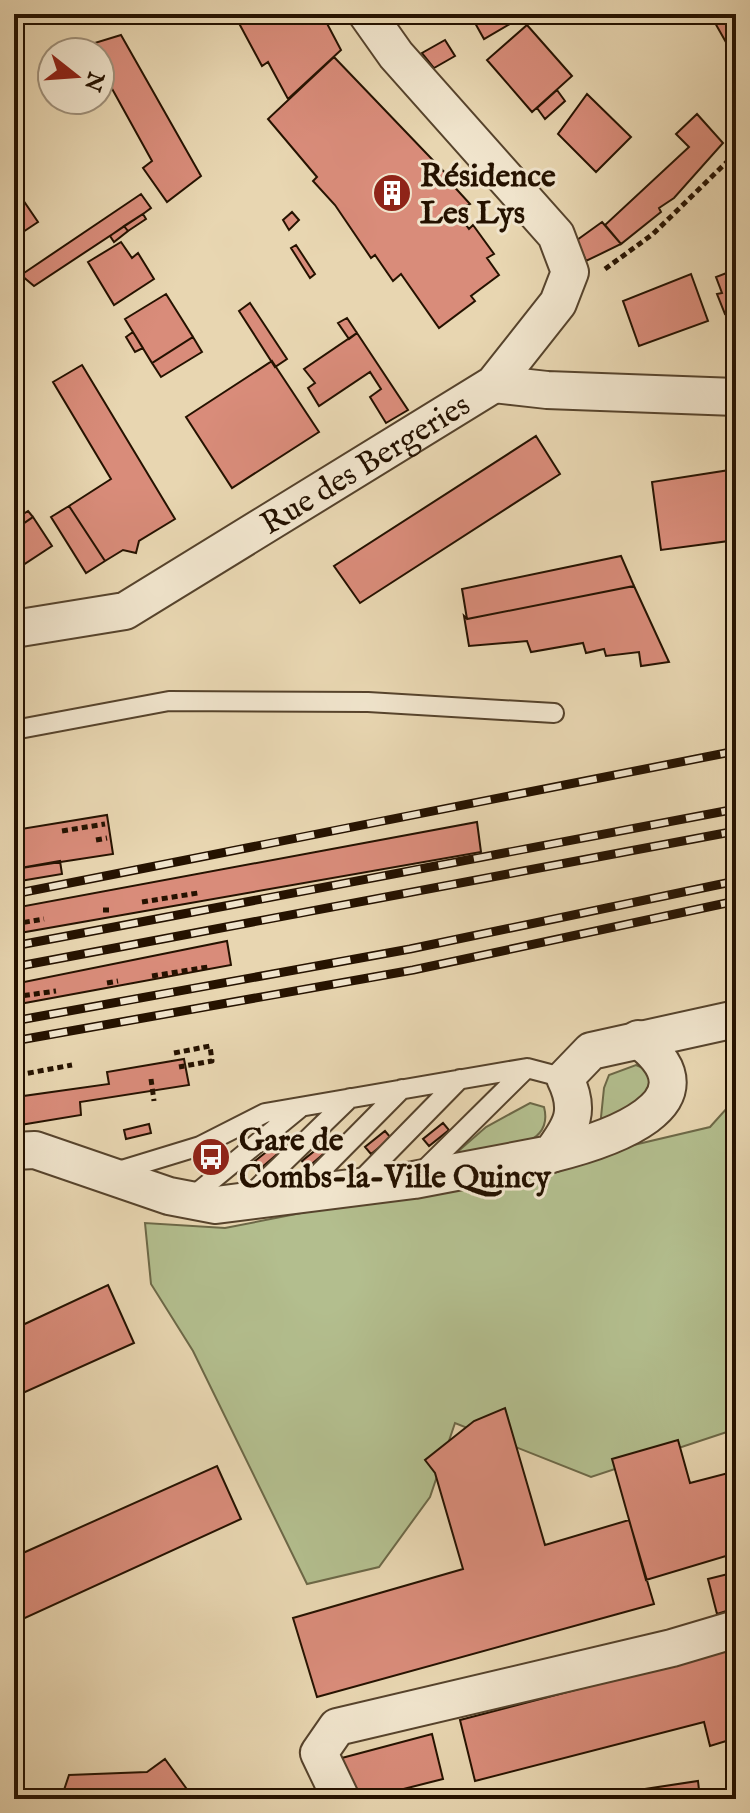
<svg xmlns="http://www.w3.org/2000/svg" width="750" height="1813" font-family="'IM FELL English',serif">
<rect width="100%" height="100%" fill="#e8d6b1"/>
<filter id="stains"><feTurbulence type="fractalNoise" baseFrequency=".0025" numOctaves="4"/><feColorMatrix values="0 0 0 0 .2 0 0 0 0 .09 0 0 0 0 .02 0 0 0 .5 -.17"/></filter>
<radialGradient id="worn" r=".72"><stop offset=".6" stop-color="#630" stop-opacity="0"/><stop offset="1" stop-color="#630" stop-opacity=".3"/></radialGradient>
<path fill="#b3be8e" stroke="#6c6847" stroke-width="2" d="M636 1065 650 1071 648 1097 600 1127 604 1088 609 1075Z
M736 1098V1429L591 1477 455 1423 430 1497 379 1567 307 1584 193 1351 151 1284 145 1223 225 1228 557 1163 710 1127Z
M530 1103 544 1107C556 1153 484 1151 455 1154L486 1127Z"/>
<path fill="#d98c7a" stroke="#251200" stroke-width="2" d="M234 14H322L341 50 288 99 268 62 262 66Z
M461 14H527L484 39 470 14 463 18Z
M710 14H736V60Z
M527 25 572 76 532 112 487 60Z
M121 35 201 176 167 202 143 168 152 161 100 67V52H92L88 45Z
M445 40 455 56 434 68 422 53Z
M334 57 451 179 449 181 470 204 456 211 469 229 473 225 494 254 487 258 499 275 471 296 475 301 439 328 401 274 393 281 375 255 371 258 335 205 313 181 317 177 268 119Z
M557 90 565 101 545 119 537 108Z
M587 94 631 137 596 172 558 134Z
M697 114 723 143 674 198 659 208 661 212 621 244 605 225 689 147 676 134Z
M19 194 38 222 14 238V197Z
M141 194 151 208 143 214 34 286 21 275Z
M292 212 299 220 289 230 283 220Z
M143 214 146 219 128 231 124 226Z
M602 222 621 244 586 261 577 240Z
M124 226 128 231 114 242 110 236Z
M121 242 132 258 138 253 154 279 114 305 88 262Z
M296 245 315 274 310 278 291 248Z
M729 272 736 289V327L730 313 725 314 717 294 722 293 716 277Z
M691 274 708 321 639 346 623 301Z
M166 294 193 337 152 363 125 319Z
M250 303 287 359 275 367 239 311Z
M347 318 357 333 349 339 338 323Z
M133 332 143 348 135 352 126 337Z
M357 333 408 410 386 423 370 397 381 389 370 372 319 406 308 388 315 383 304 369Z
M193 337 202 352 161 377 152 363Z
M272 361 319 432 232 488 186 417Z
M82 365 175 519 139 541 136 553 123 550 105 561 69 506 111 479 53 382Z
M536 436 560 474 360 603 334 566Z
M736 469V540L661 550 652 482Z
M69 506 105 561 86 573 51 517Z
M28 511 33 517 14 530V520Z
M33 517 52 546 23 565 14 551V530Z
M621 556 634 586 467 619 462 589Z
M634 586 669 662 641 666 639 652 606 656 604 649 586 653 583 643 531 652 527 641 469 646 464 616 467 619Z
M107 815 113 854 21 868 15 830Z
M477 822 481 852 14 934V908Z
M60 861 62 874 14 882V869Z
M227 941 231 965 14 1005V984Z
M184 1059 189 1085 80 1102 81 1115 14 1126V1089L23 1088V1096L109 1084 107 1072Z
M443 1123 449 1130 429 1146 423 1139Z
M149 1124 151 1133 126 1139 124 1130Z
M385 1131 391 1138 371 1154 365 1147Z
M275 1145 281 1151 261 1168 255 1161Z
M322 1145 327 1151 307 1168 302 1161Z
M223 1149 225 1157 201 1165 199 1156Z
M108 1285 134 1343 14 1397V1329Z
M505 1408 545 1545 629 1520 654 1604 317 1697 293 1618 463 1569 435 1473 425 1460 474 1421Z
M678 1440 690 1483 736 1471V1553L646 1580 612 1459Z
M217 1466 241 1519 14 1623V1557Z
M736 1572V1608L717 1614 708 1579Z
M736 1648V1738L710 1746 704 1722 475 1781 460 1720Z
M432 1734 443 1779 364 1799H348L338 1759Z
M165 1759 194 1799H61L69 1775 147 1772Z
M698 1781 700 1799H579Z"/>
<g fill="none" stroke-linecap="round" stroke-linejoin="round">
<g stroke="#56432c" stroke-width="22">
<path id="lane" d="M14 730 169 701 368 702 554 713
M115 1172 200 1146 265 1113 527 1068 565 1078
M421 1173 527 1068
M358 1183 460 1079
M300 1192 402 1089
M249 1196 350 1098
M187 1201 300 1108"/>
</g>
<g stroke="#56432c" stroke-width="40">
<g id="street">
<path d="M494 384 547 390 736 397"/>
<path id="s1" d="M14 629 125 611 494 384 558 303 570 272 556 235 396 55 367 14"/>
<path d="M14 1151 35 1150 169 1196 216 1205 414 1180 551 1154C572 1126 581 1111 565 1078L591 1051 736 1019"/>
<path d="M551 1154C604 1141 723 1104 638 1039"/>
<path d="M341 1799 319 1753 337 1727 672 1648 736 1629"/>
</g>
</g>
<path stroke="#251200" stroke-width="5" stroke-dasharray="6 4" stroke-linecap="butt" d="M605 269 653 234 736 153
M62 831 105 824
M96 840 107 838
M14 873 22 872
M142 902 198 893
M103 910H109
M14 924 44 919
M152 976 208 967
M107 983 118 981
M14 997 56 991
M174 1053 210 1046 212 1061 179 1067
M18 1075 72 1065
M151 1079 154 1101"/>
<use href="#lane" stroke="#f0e4cc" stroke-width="18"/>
<use href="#street" stroke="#f0e4cc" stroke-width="36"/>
<g stroke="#251200" stroke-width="9">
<path id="rail" d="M14 894 736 751
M14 946 736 809
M14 967 736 831
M14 1021 410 949 736 881
M14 1041 413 970 736 901"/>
</g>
<use href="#rail" stroke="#f0e4cc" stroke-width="6" stroke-dasharray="18" stroke-linecap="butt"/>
</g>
<defs>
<g id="building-disc" transform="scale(2)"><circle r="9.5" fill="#8f2418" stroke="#f0e4cc"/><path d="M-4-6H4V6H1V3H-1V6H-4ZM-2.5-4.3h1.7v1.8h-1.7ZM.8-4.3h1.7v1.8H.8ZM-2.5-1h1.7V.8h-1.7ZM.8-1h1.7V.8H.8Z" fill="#fff"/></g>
<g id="bus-disc" transform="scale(2)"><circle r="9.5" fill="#8f2418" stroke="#f0e4cc"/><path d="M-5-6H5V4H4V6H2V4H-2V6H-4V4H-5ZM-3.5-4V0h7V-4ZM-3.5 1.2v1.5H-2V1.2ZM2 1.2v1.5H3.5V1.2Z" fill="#fff"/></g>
</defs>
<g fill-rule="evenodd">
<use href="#building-disc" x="392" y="193"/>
<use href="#bus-disc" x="211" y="1157"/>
</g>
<g text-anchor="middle" stroke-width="6" stroke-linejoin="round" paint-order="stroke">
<g font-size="32" font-weight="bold" fill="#251200" stroke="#f0e4cc" text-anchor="start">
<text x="420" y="186">Résidence<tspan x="420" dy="37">Les Lys</tspan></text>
<text x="239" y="1150">Gare de<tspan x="239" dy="37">Combs-la-Ville Quincy</tspan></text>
</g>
<g font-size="32" fill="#251200" stroke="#f0e4cc">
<text dy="11" stroke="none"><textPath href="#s1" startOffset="394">Rue des Bergeries</textPath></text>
</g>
</g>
<rect width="750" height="1813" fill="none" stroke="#e8d6b1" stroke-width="48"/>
<rect x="16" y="16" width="718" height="1781" fill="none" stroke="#251200" stroke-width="4"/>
<rect x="24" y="24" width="702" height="1765" fill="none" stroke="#251200" stroke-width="2"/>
<g transform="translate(76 76) rotate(107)"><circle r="38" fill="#f0e4cc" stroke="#9f907a" stroke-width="2"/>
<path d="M0-6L14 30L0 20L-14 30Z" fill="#8f2418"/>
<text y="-12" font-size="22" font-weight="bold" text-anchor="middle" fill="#251200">N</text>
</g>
<rect width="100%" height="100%" filter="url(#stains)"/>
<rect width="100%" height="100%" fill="url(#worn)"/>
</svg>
